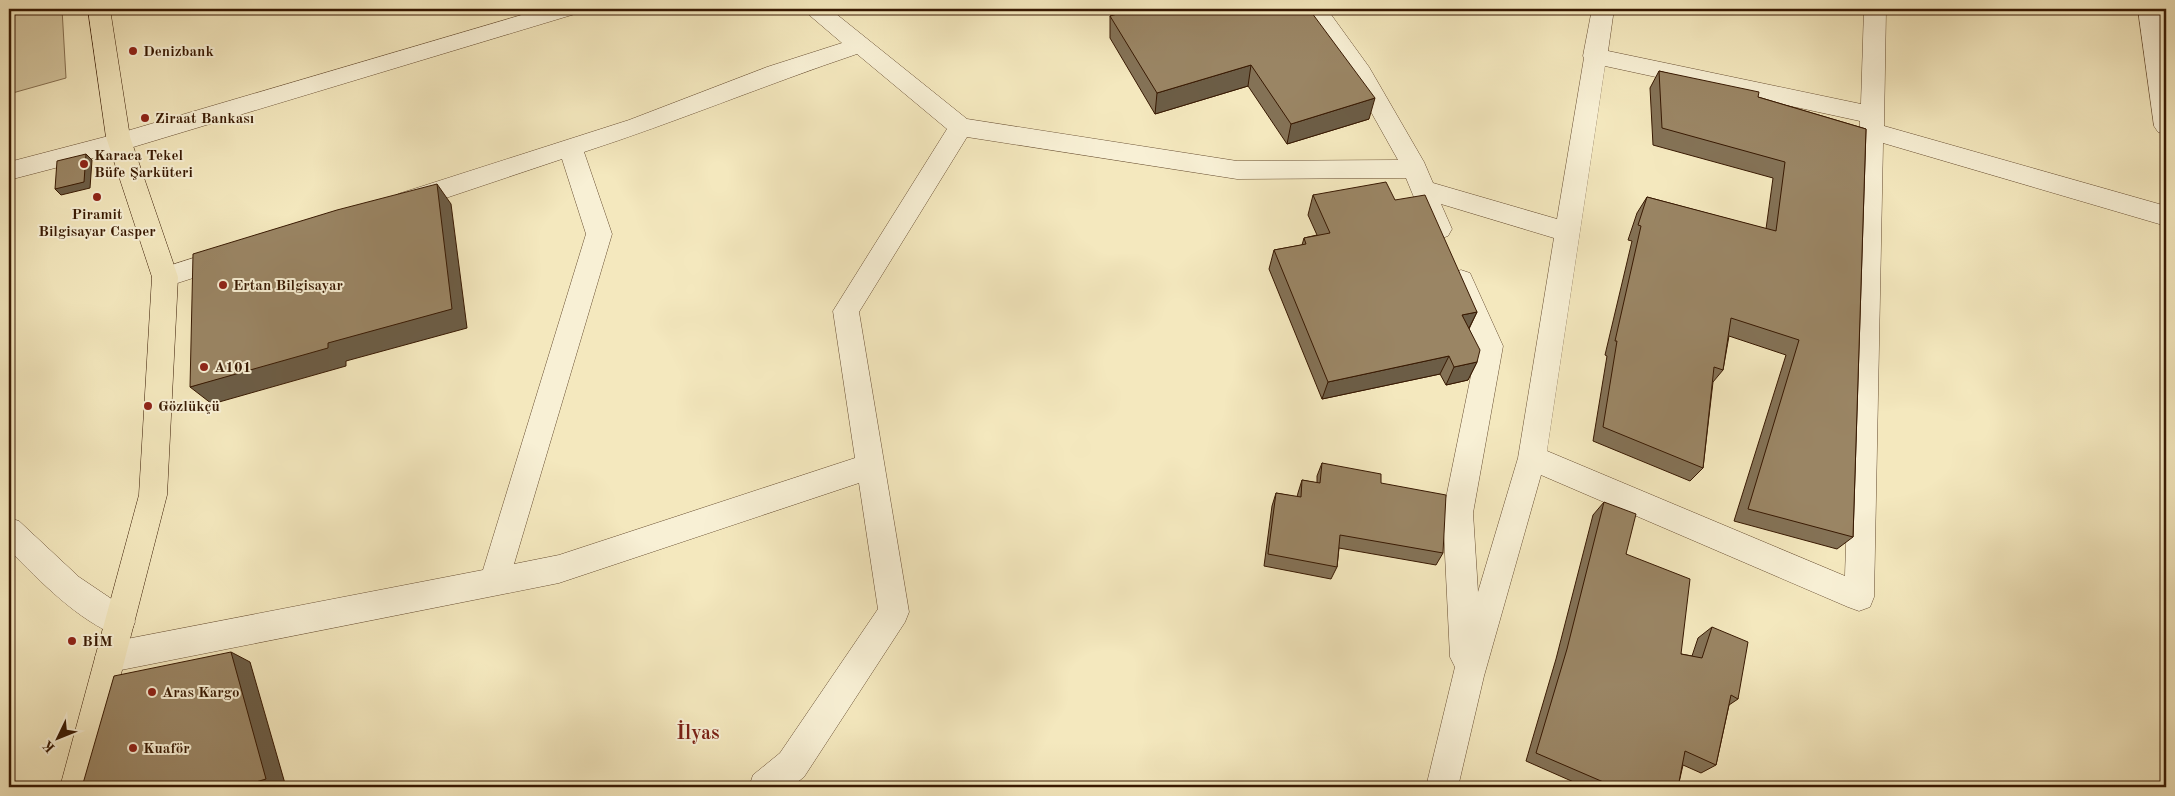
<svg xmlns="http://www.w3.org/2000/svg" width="2175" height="796" font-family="'Old Standard TT',serif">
<rect width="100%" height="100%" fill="#f4e8be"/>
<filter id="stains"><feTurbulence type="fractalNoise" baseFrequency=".004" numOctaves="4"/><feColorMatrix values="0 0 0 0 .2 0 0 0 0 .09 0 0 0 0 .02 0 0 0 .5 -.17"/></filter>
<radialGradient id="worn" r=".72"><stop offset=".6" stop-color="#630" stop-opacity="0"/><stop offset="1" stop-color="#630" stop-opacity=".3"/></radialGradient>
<path fill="#d4c59e" stroke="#866f50" d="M32 9H62L66 78 9 94V17Z"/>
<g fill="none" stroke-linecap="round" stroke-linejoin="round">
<g stroke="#674d31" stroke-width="1">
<path id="minor" d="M542 9H578L575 14 120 151 9 180V162L120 133Z
M805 9H830L967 119 1237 161 1398 160 1352 78 1304 9H1327L1369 67 1424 162 1433 183 1557 219 1584 58 1583 56 1592 9H1614L1608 51 1861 104 1864 9H1886L1884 126 2166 206V226L1883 143 1874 597 1870 607 1859 611 1848 607 1541 475 1484 676 1458 787H1426L1455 667 1450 657 1443 513 1477 346 1448 280 1452 273 1461 270 1470 273 1503 346 1473 513 1478 592 1518 458 1554 238 1441 204 1452 229 1448 236 1439 239 1430 236 1406 178 1237 179 967 137 859 312 909 612 905 622 804 777 791 787H749L753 775 780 753 878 609 859 483 559 583 111 672 100 668 95 657 100 646 111 642 483 570 586 234 562 159 407 211 398 208 395 201 398 194 629 120 767 67 842 43 808 14ZM857 54 947 129 833 311 855 458 559 555 514 564 612 234 584 152C676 122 765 85 857 54ZM1605 66 1860 121 1845 576 1547 451Z
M2138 9H2160L2166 50V135L2158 132 2154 126Z
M228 247 237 250 241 257 237 264 165 287 156 284 152 277 156 270Z
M9 518 19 521 79 577 131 612 135 622 131 632 120 637C77 620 41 582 9 550Z"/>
</g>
<g stroke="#381902" stroke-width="1">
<path id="major" d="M88 9H110L130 137 178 277 167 495 92 787H60L139 495 152 277 106 137Z"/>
</g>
<use href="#minor" fill="#f8f0d5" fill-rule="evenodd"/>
<use href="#major" fill="#f4e8be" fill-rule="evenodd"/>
</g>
<path fill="#847256" stroke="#381902" d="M1136 9 1369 119 1287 144 1248 86 1155 114 1110 38V16Z
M1659 71 1758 97 1866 129 1853 537 1837 549 1734 521 1786 355 1729 336 1723 370 1713 382 1703 468 1690 481 1593 441 1607 356 1605 355 1632 241 1628 240 1637 213 1647 197 1766 229 1773 178 1653 145 1650 88Z
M1313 195 1395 200 1477 312 1469 329 1477 362 1468 380 1446 385 1440 374 1322 399 1269 269 1274 250 1302 245 1304 238 1317 235 1308 215Z
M1322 463 1381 483 1443 553 1436 565 1339 548 1337 567 1331 579 1264 566 1272 506 1276 493 1297 497 1298 493 1302 480 1317 483V476Z
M1604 502 1626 554 1681 654 1692 656 1698 638 1712 627 1738 699 1729 705 1716 765 1701 773 1683 765 1678 787H1585L1526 761 1556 659 1593 515Z"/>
<path fill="#6c5d46" stroke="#381902" d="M1251 65 1248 86 1155 114 1157 93Z
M1375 98 1369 119 1287 144 1291 124Z
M86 154 92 160 90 188 61 195 55 189Z
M437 184 451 204 467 328 346 361V366L212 404 190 387 328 343Z
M1477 312 1468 330 1462 315Z
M1449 356 1440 374 1322 399 1328 382Z
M1477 362 1468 380 1446 385 1454 367Z
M231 652 250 662 286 787H239Z"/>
<path fill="#9a8564" stroke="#381902" d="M1136 9H1309L1375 98 1291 124 1251 65 1157 93 1110 16Z
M1659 71 1759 92 1758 97 1866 129 1853 537 1748 509 1799 340 1731 318 1723 370 1714 367 1703 468 1603 427 1617 341H1615L1641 226 1638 225 1647 197 1776 231 1785 162 1662 128Z
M86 154 84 182 55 189 57 161Z
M1386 182 1395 200 1425 195 1477 312 1462 315 1480 350 1477 362 1454 367 1449 356 1328 382 1274 250 1306 244 1304 238 1330 233 1313 195Z
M437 184 452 309 328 343V348L190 387 193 254 337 210Z
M1322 463 1381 474V483L1446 495 1443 553 1340 535 1337 567 1268 554 1276 493 1301 497 1302 480 1320 483Z
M1604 502 1636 514 1626 554 1690 579 1681 654 1702 658 1712 627 1748 642 1738 699 1731 695 1716 765 1685 751 1678 787H1615L1536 753 1567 649Z
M231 652 266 779 239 787H82L114 676Z"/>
<g fill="#8f2418" stroke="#f8f0d5" stroke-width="2">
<circle cx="133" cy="51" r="5"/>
<circle cx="145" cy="118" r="5"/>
<circle cx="84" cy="164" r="5"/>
<circle cx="97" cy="197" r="5"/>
<circle cx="223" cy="285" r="5"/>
<circle cx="204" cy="367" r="5"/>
<circle cx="148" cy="406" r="5"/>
<circle cx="72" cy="641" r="5"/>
<circle cx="152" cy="692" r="5"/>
<circle cx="133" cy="748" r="5"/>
</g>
<g text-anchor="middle" stroke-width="4" stroke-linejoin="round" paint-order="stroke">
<g font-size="15" font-weight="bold" fill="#381902" stroke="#f8f0d5" text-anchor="start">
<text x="143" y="56">Denizbank</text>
<text x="155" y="123">Ziraat Bankası</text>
<text x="94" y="160">Karaca Tekel<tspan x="94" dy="17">Büfe Şarküteri</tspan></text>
<text x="97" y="219" text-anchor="middle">Piramit<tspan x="97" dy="17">Bilgisayar Casper</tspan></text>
<text x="233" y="290">Ertan Bilgisayar</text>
<text x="214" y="372">A101</text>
<text x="158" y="411">Gözlükçü</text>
<text x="82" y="646">BİM</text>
<text x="162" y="697">Aras Kargo</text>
<text x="143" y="753">Kuaför</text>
</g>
<g font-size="20" font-weight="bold" fill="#7a1f14" stroke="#f8f0d5">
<text x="698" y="739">İlyas</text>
</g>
</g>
<rect width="2175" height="796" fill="none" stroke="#f4e8be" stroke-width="30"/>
<rect x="10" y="10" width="2155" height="776" fill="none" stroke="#381902" stroke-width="2.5"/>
<rect x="15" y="15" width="2145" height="766" fill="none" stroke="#381902"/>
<g transform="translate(58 738) rotate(227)" stroke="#f8f0d5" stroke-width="4" paint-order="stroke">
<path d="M0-4L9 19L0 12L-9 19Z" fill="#381902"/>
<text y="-8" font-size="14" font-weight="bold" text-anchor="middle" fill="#381902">K</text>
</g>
<rect width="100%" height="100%" filter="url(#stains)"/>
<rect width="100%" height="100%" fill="url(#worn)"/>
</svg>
